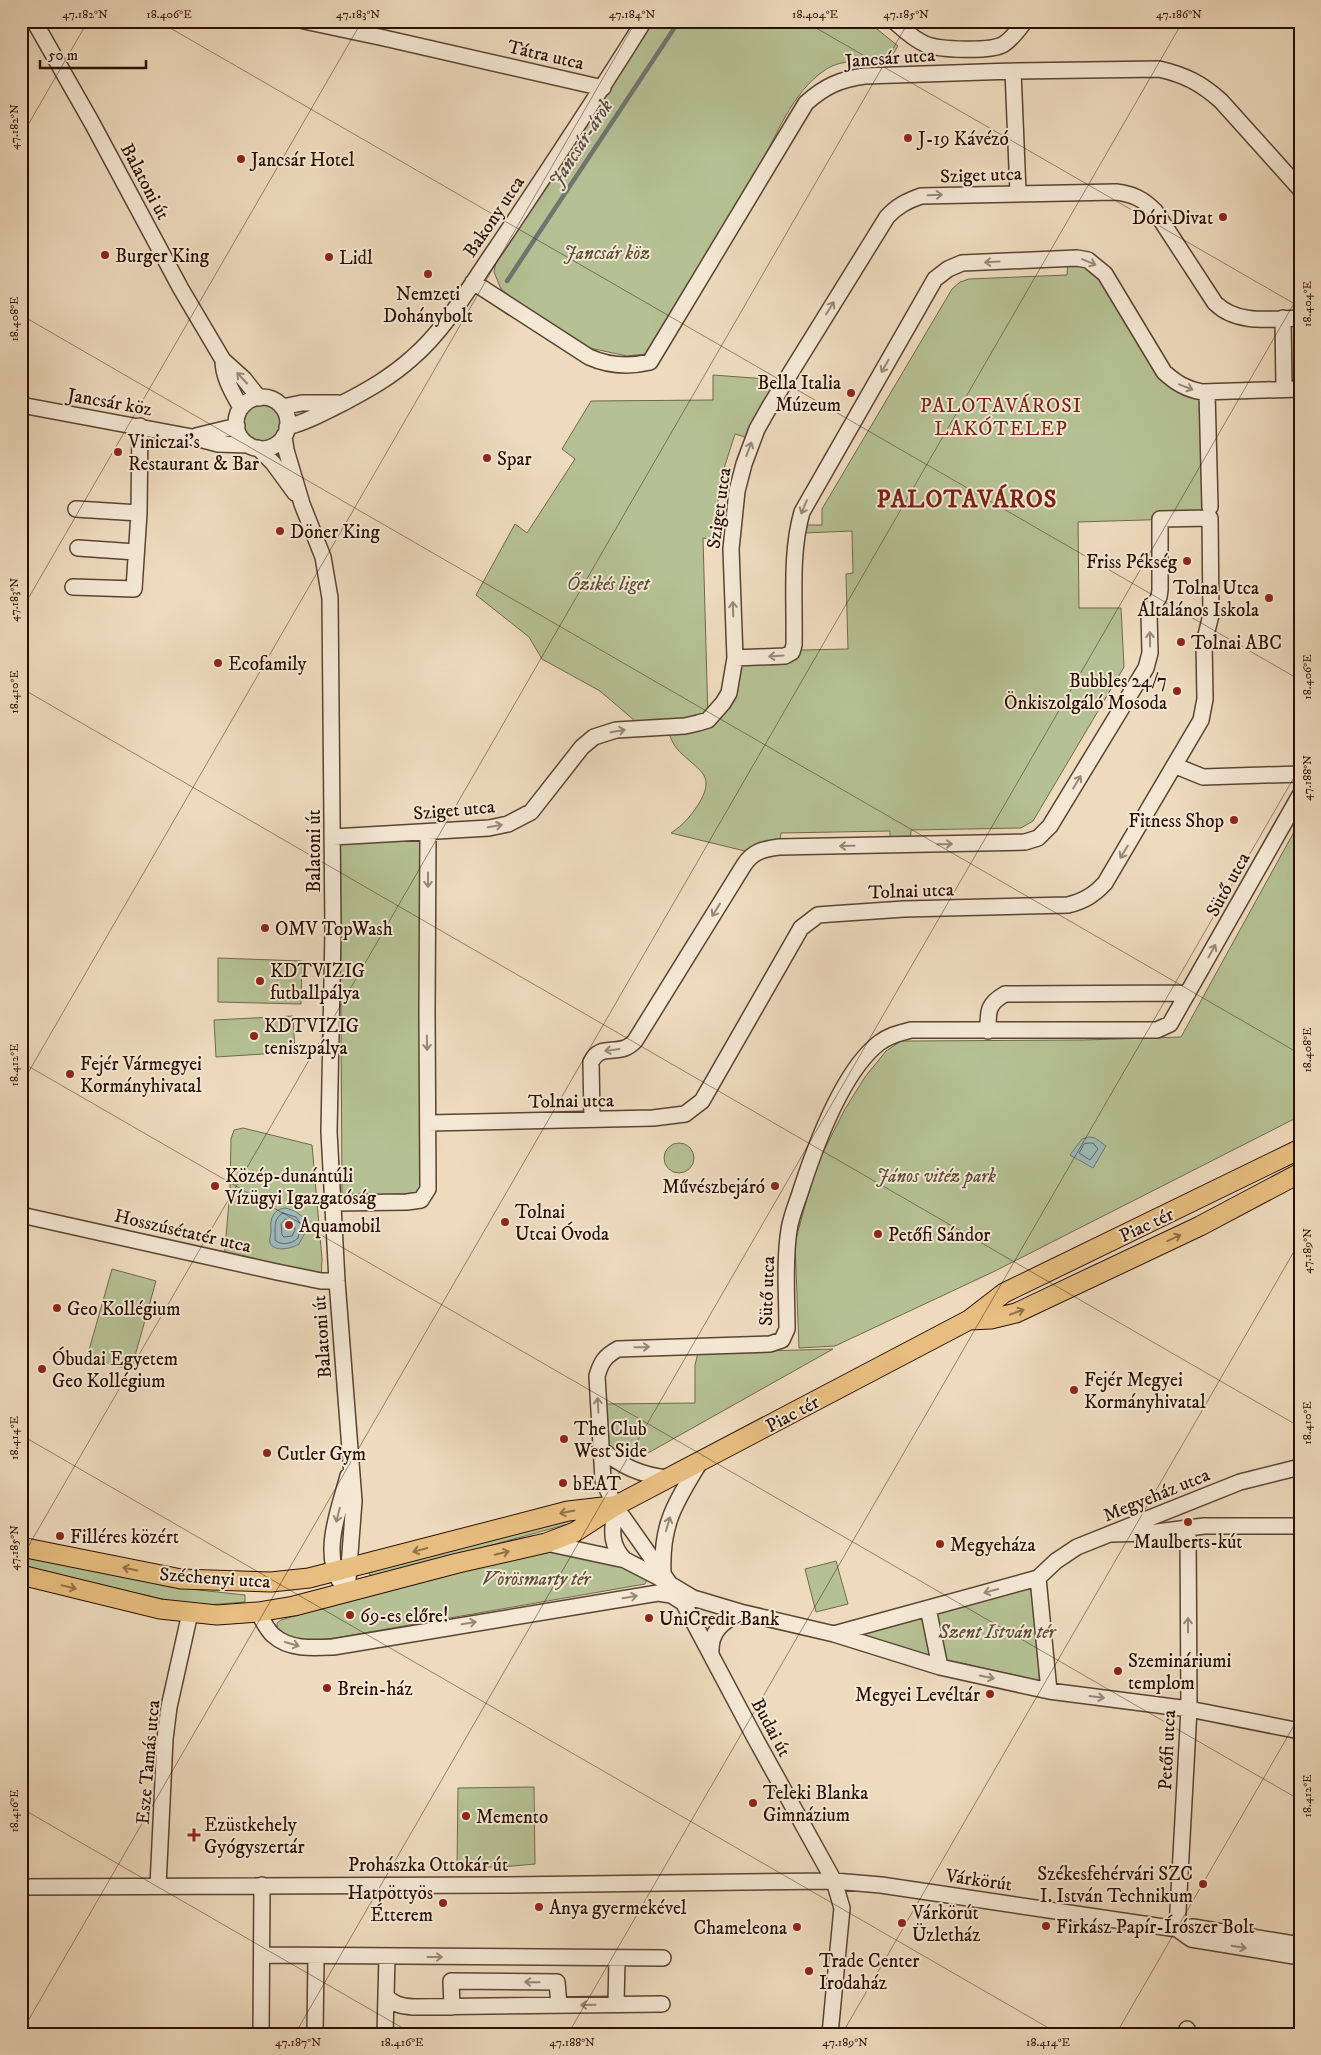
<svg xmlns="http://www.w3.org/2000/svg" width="1321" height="2055" font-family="'IM FELL DW Pica',serif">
<rect width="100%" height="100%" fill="#eedbbe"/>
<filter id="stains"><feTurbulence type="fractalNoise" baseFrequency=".004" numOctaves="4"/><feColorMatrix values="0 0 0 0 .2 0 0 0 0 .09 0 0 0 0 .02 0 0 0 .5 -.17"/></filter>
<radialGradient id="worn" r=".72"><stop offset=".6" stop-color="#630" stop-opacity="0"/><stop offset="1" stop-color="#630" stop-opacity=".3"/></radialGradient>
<path fill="#b5c194" stroke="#70684c" d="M653 21H867L898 46 888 62C868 61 842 58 825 70 791 93 777 136 757 170 722 229 686 287 652 346L646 354 627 356 585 347 520 304 501 289 494 272 496 261 563 164Z
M1068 258 1088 260 1164 372 1207 392 1210 518 1078 522 1079 608H1121L1124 667 1033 821 1021 828 911 830 910 845 890 842V831L781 833 779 847 753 853 671 833C683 825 690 817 698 805 716 776 701 772 682 754 675 748 671 740 668 731L710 725 730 708 729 693 735 658 802 650 848 649 846 574 853 573 852 531 804 533 808 525H822V509L952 289 960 282 969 279 1067 275Z
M713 375 767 379C778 401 761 419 749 438L735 434 720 481 714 540 703 538 708 720 642 727 600 691 542 659 529 637 476 595 515 524 527 533 575 459 562 449 591 401 713 400Z
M244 423a18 18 0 1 1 36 0a18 18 0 1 1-36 0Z
M1300 821V1116L995 1271 835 1346 799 1348 795 1242 816 1166 845 1109 865 1077 886 1051 901 1041H908L1084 1040 1181 1037Z
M423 837 421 1193 342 1196 340 842Z
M218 958 302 961 301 1004 218 1002Z
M293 1016 295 1052 216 1057 214 1020Z
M243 1128 312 1145 322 1259 321 1281 224 1260 230 1189 231 1139 234 1130Z
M664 1158a15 15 0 1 1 30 0a15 15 0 1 1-30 0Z
M112 1269 156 1281 131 1370 87 1357Z
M833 1349 648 1453C631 1458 611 1457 606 1436 604 1426 605 1414 605 1404L695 1403V1365L698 1353Z
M578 1516 583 1520 375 1577 369 1574 371 1571Z
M21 1552 71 1562 171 1587 245 1595V1602L207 1605 171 1601 21 1567Z
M549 1552C582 1558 620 1560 647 1580L645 1584 335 1638C313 1640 294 1645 277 1628V1623L281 1620 298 1615 532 1553Z
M836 1561 848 1604 816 1612 805 1569Z
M1033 1580 1041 1681 944 1659 856 1636Z
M21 1717H27L26 1776H21Z
M534 1787 535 1864 501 1867H457L458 1788Z"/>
<path fill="#9bb9b9" stroke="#6e7570" d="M1089 1137 1095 1138 1106 1146 1093 1168 1070 1155 1082 1139Z
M286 1208 295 1211 304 1218 306 1231 299 1244C293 1248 275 1253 270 1243 269 1239 271 1235 271 1231 270 1220 272 1209 286 1208Z"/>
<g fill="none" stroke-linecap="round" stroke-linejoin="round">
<path stroke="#62645e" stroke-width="1" d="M1089 1143H1093L1098 1149 1090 1160 1079 1153 1084 1144Z
M283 1213 296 1217 301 1225 298 1238C292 1244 281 1246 275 1240 276 1229 272 1219 283 1213Z
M286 1219 294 1224 295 1230 292 1236 284 1237 282 1235 281 1224Z"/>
<path stroke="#6e7570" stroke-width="4.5" d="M507 281 679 21"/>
<g stroke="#5b4332" stroke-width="18">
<path id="minor" d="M34 21 92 123 181 289 223 360 244 379 259 398
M304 21 384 38 603 88
M894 21C903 29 913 39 925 44 939 50 991 52 1004 44 1013 38 1019 29 1025 21
M1013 71 1018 192
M473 282 589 357C609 366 629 367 650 362L806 103C825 86 841 79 865 76L1013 71 1159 69C1185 75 1201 83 1221 101L1300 189
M1283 318 1284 389
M223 360C223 378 233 393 241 408
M1207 392 1210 507
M236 423a26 26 0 1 1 52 0a26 26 0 1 1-52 0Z
M21 405 192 437 218 444 249 445
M282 407 302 403H338
M287 427C310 421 322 413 343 403 368 390 391 377 412 358 447 328 471 284 497 247 547 172 597 97 644 21
M196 436 237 426
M284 436 286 450 302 504 323 557 330 598 333 931 329 1132 337 1281 354 1501 347 1593
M258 448 273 463 295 493
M76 509 139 513
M78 548 136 552
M73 587 134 589 139 513 140 426
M735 658 785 656 792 652 794 645C795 601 790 554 802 512L935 279 948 269 962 263 1077 258 1088 260 1105 274 1164 372C1176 383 1186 389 1202 392L1300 389
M1176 766 1203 777 1300 774
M333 837 489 828 508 824 531 812 582 747 594 737 616 730 685 726 698 723 708 720 723 703 729 693 735 658 731 549 737 491 744 464 757 429 770 406 887 217C897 206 907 201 921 196L1116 192C1133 194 1143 199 1155 211L1215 303C1237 325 1271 319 1300 318
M988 1031C988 1012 987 1004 1005 994L1188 993
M428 1123 653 1118 685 1114 702 1101 801 928 818 915 831 914 904 909 1068 905C1084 901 1094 895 1105 883L1201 720 1205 699 1204 643 1211 615 1210 518 1160 519V590L1159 597 1149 613 1150 653 1146 668 1050 826 1038 838 1025 842 779 847C764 849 753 851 744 865L635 1041C632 1044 628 1047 625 1048 610 1053 599 1046 591 1062L592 1119
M334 1203 407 1202 421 1200 428 1189 427 1011 428 832
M21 1215 277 1272 321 1281H337
M600 1448C620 1466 642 1476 669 1478
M615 1506C613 1527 608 1544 625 1560
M1188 1528 1204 1526H1300
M1112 1534 1149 1533 1188 1528 1189 1709 1177 1929
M546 1543 625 1560 658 1577 693 1598 740 1612 834 1634 940 1667 1049 1691 1189 1709 1300 1731
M663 1572C661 1523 676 1502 700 1462
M1038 1578 1056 1561 1077 1547 1240 1482 1300 1467
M1038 1578 1049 1691
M339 1580C322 1550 340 1507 348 1476
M928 1608 940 1667
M258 1612C262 1619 267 1630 273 1635 289 1650 314 1648 333 1647L658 1593 671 1595 682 1602
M834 1634 1038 1578
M711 1652C710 1631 723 1622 740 1612
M158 1886 165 1739 169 1707 190 1613
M21 1887 502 1885 834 1881 881 1885 1177 1929 1193 1927 1300 1945
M1177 1929 1191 1939 1300 1957
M262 1955 663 1958
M386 1996C394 2005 402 2006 413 2007L662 2004
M616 2004 617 1958
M452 2007 451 1981 557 1982 559 2005
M261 2034 262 1885
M315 2034 316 1956
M385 2034 387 1957
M830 2034 842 1908 834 1881 755 1738 684 1604 615 1506 603 1480 597 1376C601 1362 605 1356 618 1349L770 1344 782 1340 787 1329C787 1297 784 1262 789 1230 791 1216 797 1203 801 1190 815 1147 843 1071 879 1043 889 1035 900 1033 911 1030H1157L1170 1024 1300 795
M1187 2034V2029"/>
</g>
<g stroke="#2a1003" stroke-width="21">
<path id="major" d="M969 1320 991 1319 1016 1313 1200 1226 1300 1173
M21 1547 181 1579 271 1582 309 1578 568 1511 612 1506
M21 1575 160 1609 217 1615 258 1612 294 1606 458 1563 546 1543 575 1532 615 1506 969 1320 1004 1293 1300 1149"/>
</g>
<use href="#minor" stroke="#f4e8d5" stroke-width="15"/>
<use href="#major" stroke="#e7be7f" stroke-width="19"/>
</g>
<defs><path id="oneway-shaft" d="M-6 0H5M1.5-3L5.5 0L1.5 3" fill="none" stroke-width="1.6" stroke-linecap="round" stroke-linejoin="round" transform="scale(1.25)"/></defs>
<g stroke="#998776">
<use href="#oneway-shaft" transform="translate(935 195) rotate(-2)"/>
<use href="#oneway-shaft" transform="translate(992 262) rotate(177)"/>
<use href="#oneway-shaft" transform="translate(1089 262) rotate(23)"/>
<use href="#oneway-shaft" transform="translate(830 308) rotate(-58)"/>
<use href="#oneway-shaft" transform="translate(885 366) rotate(120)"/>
<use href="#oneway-shaft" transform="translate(242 378) rotate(-133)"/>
<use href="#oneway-shaft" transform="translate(1186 387) rotate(21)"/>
<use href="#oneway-shaft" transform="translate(749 449) rotate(-69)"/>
<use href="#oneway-shaft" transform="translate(804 507) rotate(113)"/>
<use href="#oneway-shaft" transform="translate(733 609) rotate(-92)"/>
<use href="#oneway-shaft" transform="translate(1150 639) rotate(-91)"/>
<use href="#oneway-shaft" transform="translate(776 656) rotate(176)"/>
<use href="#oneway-shaft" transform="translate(618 731) rotate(-10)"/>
<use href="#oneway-shaft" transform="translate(1077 782) rotate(-59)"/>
<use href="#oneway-shaft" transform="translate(495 826) rotate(-9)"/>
<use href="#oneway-shaft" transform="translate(945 844) rotate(-1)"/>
<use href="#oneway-shaft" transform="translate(847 846) rotate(179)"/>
<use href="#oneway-shaft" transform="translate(1124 852) rotate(121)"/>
<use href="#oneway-shaft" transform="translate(428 880) rotate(90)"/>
<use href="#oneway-shaft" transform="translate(716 910) rotate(122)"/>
<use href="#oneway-shaft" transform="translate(1212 951) rotate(-61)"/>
<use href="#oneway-shaft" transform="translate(427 1043) rotate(89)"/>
<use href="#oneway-shaft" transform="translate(612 1050) rotate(172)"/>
<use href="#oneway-shaft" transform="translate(642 1347) rotate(-1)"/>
<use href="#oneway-shaft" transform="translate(598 1405) rotate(-93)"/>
<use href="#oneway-shaft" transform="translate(338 1515) rotate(104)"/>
<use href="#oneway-shaft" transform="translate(668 1524) rotate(-74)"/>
<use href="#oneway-shaft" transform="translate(991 1591) rotate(165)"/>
<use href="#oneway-shaft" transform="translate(630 1597) rotate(-9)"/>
<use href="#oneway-shaft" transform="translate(469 1623) rotate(-9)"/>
<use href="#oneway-shaft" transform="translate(1188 1625) rotate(-90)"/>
<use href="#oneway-shaft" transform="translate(292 1644) rotate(16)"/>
<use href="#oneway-shaft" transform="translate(987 1677) rotate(12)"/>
<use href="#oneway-shaft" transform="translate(1097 1697) rotate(7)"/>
<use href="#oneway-shaft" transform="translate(1239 1947) rotate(10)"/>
<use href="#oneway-shaft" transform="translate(435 1957)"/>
<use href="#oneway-shaft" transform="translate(532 1982) rotate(-179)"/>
<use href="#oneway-shaft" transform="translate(588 2005) rotate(179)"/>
</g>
<g stroke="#927047">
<use href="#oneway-shaft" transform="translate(1174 1238) rotate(-25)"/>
<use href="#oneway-shaft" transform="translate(1017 1312) rotate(-20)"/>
<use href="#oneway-shaft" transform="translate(567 1512) rotate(169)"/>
<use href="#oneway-shaft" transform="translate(420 1550) rotate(165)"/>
<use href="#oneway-shaft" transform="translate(502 1553) rotate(-13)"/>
<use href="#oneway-shaft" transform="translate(130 1569) rotate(-169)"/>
<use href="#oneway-shaft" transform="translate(69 1587) rotate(14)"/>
</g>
<path fill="none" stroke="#2a1003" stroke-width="1" stroke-opacity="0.45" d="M158 21 1300 680M804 21 1300 307M21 137 88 21M21 315 1300 1054M21 611 362 21M21 688 1300 1427M21 1062 1300 1800M21 1085 636 21M21 1435 1059 2034M21 1559 909 21M21 1808 413 2034M21 2033 1183 21M295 2034 1300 293M568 2034 1300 767M842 2034 1300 1241M1116 2034 1300 1715"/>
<g fill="#8f2418" stroke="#f4e8d5" stroke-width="2">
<circle cx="908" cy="138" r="5"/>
<circle cx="241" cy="159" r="5"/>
<circle cx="1223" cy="217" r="5"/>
<circle cx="105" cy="255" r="5"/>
<circle cx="329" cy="257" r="5"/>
<circle cx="428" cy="274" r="5"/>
<circle cx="851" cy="393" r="5"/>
<circle cx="118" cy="452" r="5"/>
<circle cx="487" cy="458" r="5"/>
<circle cx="280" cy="531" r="5"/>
<circle cx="1187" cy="561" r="5"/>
<circle cx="1269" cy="598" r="5"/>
<circle cx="1181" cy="642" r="5"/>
<circle cx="218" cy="663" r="5"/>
<circle cx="1177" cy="691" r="5"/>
<circle cx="1234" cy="820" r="5"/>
<circle cx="265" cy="928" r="5"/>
<circle cx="260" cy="981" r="5"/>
<circle cx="254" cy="1036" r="5"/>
<circle cx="70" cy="1074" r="5"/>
<circle cx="215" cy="1186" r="5"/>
<circle cx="775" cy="1186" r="5"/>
<circle cx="505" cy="1222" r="5"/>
<circle cx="289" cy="1225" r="5"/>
<circle cx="878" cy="1234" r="5"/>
<circle cx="57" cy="1308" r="5"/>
<circle cx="42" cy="1369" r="5"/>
<circle cx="1074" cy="1390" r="5"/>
<circle cx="564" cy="1439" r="5"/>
<circle cx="267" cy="1453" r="5"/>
<circle cx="563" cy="1483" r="5"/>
<circle cx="1188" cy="1522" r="5"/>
<circle cx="60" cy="1536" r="5"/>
<circle cx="940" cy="1544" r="5"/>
<circle cx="350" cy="1615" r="5"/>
<circle cx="649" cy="1618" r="5"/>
<circle cx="1118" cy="1671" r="5"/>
<circle cx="327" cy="1688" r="5"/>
<circle cx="990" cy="1694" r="5"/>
<circle cx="753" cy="1803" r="5"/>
<circle cx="466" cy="1816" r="5"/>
<path d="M191.5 1827.5h5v5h5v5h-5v5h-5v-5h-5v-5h5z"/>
<circle cx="1203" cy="1884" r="5"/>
<circle cx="443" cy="1903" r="5"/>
<circle cx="539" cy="1907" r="5"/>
<circle cx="902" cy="1923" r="5"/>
<circle cx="1046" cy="1926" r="5"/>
<circle cx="797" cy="1927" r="5"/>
<circle cx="809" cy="1971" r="5"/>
</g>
<g text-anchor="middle" stroke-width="4" stroke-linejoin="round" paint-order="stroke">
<g font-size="19" fill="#2a1003" stroke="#f4e8d5">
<text transform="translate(546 54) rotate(13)" y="7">Tátra utca</text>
<text transform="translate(890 57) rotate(-4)" y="7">Jancsár utca</text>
<text transform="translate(981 174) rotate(-2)" y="7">Sziget utca</text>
<text transform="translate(146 181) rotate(62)" y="7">Balatoni út</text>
<text transform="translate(493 216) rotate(-56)" y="7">Bakony utca</text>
<text transform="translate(110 401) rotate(10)" y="7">Jancsár köz</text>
<text transform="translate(718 508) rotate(-82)" y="7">Sziget utca</text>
<text transform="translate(454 809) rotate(-5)" y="7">Sziget utca</text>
<text transform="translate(313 851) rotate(-90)" y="7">Balatoni út</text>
<text transform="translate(1227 884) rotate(-61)" y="7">Sütő utca</text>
<text transform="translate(911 890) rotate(-2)" y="7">Tolnai utca</text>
<text transform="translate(571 1100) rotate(-1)" y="7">Tolnai utca</text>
<text transform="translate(1146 1224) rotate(-25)" y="7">Piac tér</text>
<text transform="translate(183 1230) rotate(13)" y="7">Hosszúsétatér utca</text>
<text transform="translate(766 1291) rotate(-88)" y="7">Sütő utca</text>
<text transform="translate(321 1337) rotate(-94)" y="7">Balatoni út</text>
<text transform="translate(792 1413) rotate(-28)" y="7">Piac tér</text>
<text transform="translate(1156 1494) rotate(-22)" y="7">Megyeház utca</text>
<text transform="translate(215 1577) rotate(4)" y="7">Széchenyi utca</text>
<text transform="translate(772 1727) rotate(62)" y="7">Budai út</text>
<text transform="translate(1166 1750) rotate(-87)" y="7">Petőfi utca</text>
<text transform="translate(147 1762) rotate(-85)" y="7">Esze Tamás utca</text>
<text x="428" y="1871">Prohászka Ottokár út</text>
<text transform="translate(979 1879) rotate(8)" y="7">Várkörút</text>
</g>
<g font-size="19" fill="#2a1003" stroke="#f4e8d5" text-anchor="start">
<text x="918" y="145">J-19 Kávézó</text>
<text x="251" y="166">Jancsár Hotel</text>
<text x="1213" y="224" text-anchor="end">Dóri Divat</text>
<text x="115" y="262">Burger King</text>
<text x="339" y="264">Lidl</text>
<text x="428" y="300" text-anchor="middle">Nemzeti<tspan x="428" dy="22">Dohánybolt</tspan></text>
<text x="841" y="389" text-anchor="end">Bella Italia<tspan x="841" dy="22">Múzeum</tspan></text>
<text x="128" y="448">Viniczai's<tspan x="128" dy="22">Restaurant &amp; Bar</tspan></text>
<text x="497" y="465">Spar</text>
<text x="290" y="538">Döner King</text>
<text x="1177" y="568" text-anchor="end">Friss Pékség</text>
<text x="1259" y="594" text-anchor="end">Tolna Utca<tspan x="1259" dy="22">Általános Iskola</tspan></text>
<text x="1191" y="649">Tolnai ABC</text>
<text x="228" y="670">Ecofamily</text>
<text x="1167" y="687" text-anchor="end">Bubbles 24/7<tspan x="1167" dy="22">Önkiszolgáló Mosoda</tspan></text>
<text x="1224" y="827" text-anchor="end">Fitness Shop</text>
<text x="275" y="935">OMV TopWash</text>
<text x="270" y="977">KDTVIZIG<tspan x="270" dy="22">futballpálya</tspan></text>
<text x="264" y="1032">KDTVIZIG<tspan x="264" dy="22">teniszpálya</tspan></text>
<text x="80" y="1070">Fejér Vármegyei<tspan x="80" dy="22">Kormányhivatal</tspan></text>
<text x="225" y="1182">Közép-dunántúli<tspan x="225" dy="22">Vízügyi Igazgatóság</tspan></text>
<text x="765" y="1193" text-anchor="end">Művészbejáró</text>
<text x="515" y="1218">Tolnai<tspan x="515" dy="22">Utcai Óvoda</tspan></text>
<text x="299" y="1232">Aquamobil</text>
<text x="888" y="1241">Petőfi Sándor</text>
<text x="67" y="1315">Geo Kollégium</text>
<text x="52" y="1365">Óbudai Egyetem<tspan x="52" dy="22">Geo Kollégium</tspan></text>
<text x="1084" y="1386">Fejér Megyei<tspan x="1084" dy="22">Kormányhivatal</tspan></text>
<text x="574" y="1435">The Club<tspan x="574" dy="22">West Side</tspan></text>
<text x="277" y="1460">Cutler Gym</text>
<text x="573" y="1490">bEAT</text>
<text x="70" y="1543">Filléres közért</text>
<text x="1188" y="1548" text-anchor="middle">Maulberts-kút</text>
<text x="950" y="1551">Megyeháza</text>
<text x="360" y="1622">69-es előre!</text>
<text x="659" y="1625">UniCredit Bank</text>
<text x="1128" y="1667">Szemináriumi<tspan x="1128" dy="22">templom</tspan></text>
<text x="337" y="1695">Brein-ház</text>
<text x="980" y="1701" text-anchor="end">Megyei Levéltár</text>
<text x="763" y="1799">Teleki Blanka<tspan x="763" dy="22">Gimnázium</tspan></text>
<text x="476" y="1823">Memento</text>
<text x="204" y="1831">Ezüstkehely<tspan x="204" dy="22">Gyógyszertár</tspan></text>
<text x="1193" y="1880" text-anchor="end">Székesfehérvári SZC<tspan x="1193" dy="22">I. István Technikum</tspan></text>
<text x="433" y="1899" text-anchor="end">Hatpöttyös<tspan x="433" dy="22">Étterem</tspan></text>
<text x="549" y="1914">Anya gyermekével</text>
<text x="912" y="1919">Várkörút<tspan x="912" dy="22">Üzletház</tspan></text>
<text x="1056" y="1933">Firkász Papír-Írószer Bolt</text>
<text x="787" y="1934" text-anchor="end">Chameleona</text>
<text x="819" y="1967">Trade Center<tspan x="819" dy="22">Irodaház</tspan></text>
</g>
<g font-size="19" font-style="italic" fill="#5b4e36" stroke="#f4e8d5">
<text x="607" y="259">Jancsár köz</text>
<text x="608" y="590">Őzikés liget</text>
<text x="936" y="1182">János vitéz park</text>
<text x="536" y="1585">Vörösmarty tér</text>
<text x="997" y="1638">Szent István tér</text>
</g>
<g font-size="20" font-style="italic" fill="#524b43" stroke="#f4e8d5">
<text transform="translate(580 143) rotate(-57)" y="7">Jancsár-árok</text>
</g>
<g font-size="20" letter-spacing="1" fill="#7a1f14" stroke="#f4e8d5">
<text x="1001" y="412">PALOTAVÁROSI<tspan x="1001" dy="23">LAKÓTELEP</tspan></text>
</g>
<g font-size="24" font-weight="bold" letter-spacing="1" fill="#7a1f14" stroke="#f4e8d5">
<text x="967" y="507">PALOTAVÁROS</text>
</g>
</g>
<rect width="1321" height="2055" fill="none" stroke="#eedbbe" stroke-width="55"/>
<path d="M40 60v8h106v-8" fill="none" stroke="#2a1003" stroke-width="2.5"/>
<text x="48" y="60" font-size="15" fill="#2a1003" stroke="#f4e8d5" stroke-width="4" paint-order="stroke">50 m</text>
<rect x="28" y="28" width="1266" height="2000" fill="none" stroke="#2a1003" stroke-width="2"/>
<g font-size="12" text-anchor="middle" fill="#2a1003">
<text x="85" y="18">47.182°N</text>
<text x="169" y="18">18.406°E</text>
<text x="358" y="18">47.183°N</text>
<text x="632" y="18">47.184°N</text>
<text x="815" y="18">18.404°E</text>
<text x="906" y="18">47.185°N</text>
<text x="1179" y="18">47.186°N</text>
<text transform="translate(14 127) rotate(-90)" y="4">47.182°N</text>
<text transform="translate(1307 304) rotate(-90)" y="4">18.404°E</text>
<text transform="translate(14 319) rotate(-90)" y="4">18.408°E</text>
<text transform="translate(14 600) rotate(-90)" y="4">47.183°N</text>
<text transform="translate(1307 677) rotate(-90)" y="4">18.406°E</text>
<text transform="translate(14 692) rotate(-90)" y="4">18.410°E</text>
<text transform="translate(1307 778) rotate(-90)" y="4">47.188°N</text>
<text transform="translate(1307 1050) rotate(-90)" y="4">18.408°E</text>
<text transform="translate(14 1065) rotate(-90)" y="4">18.412°E</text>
<text transform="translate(1307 1251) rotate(-90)" y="4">47.189°N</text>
<text transform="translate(1307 1423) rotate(-90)" y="4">18.410°E</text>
<text transform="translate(14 1438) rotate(-90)" y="4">18.414°E</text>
<text transform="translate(14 1548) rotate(-90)" y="4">47.185°N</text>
<text transform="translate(1307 1796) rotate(-90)" y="4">18.412°E</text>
<text transform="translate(14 1811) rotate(-90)" y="4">18.416°E</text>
<text x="298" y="2046">47.187°N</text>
<text x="402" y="2046">18.416°E</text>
<text x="572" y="2046">47.188°N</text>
<text x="845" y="2046">47.189°N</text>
<text x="1048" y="2046">18.414°E</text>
</g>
<rect width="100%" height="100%" filter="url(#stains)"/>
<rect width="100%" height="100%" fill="url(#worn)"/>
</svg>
